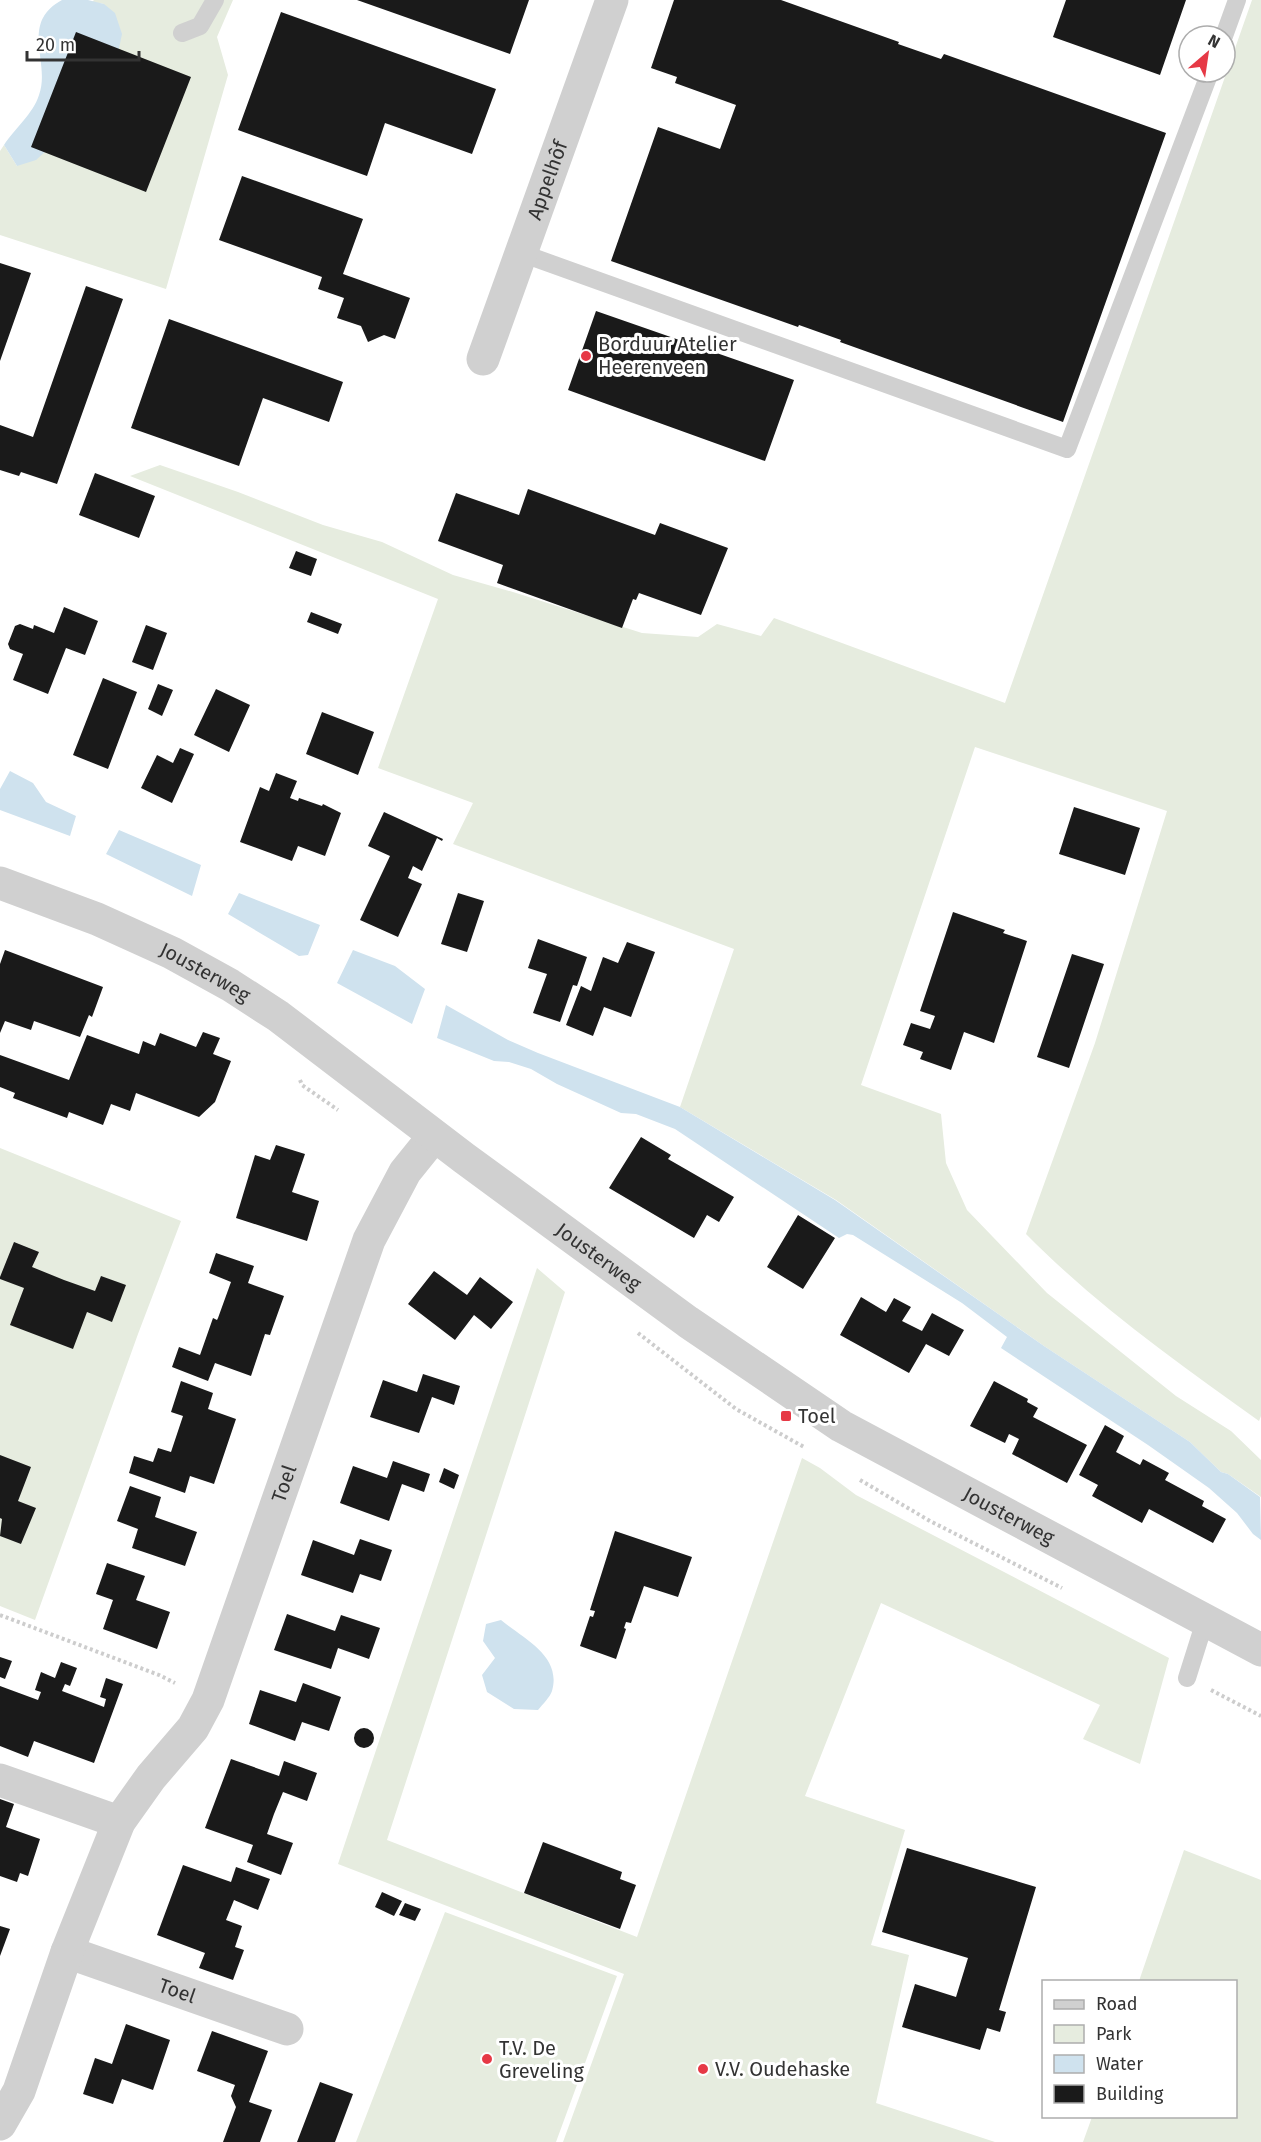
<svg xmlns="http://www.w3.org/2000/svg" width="1261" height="2142" font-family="'Fira Sans',sans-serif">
<rect width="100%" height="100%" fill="#fff"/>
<path fill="#e6ecdf" d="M94 0H233L217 37 228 75 166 289 0 235V151L4 145 17 166 104 4 92 2Z
M1252 0H1261V1416L1259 1421C1178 1363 1096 1305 1026 1234L1095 1043 1167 811 975 747 861 1085 941 1114 946 1163 967 1210 1047 1293 1176 1396 1231 1431 1261 1460V1497L1228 1474 1221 1472 1190 1442 1044 1346 836 1200 680 1107 734 949 453 844 473 803 378 768 438 599 130 476 160 465 238 492 323 525 382 542 453 575 513 592 642 633 698 637 717 624 761 636 774 618 1005 703Z
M0 1148 181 1221 138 1334 35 1620 0 1606Z
M537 1268 565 1292 387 1840 637 1937 802 1458 820 1468 856 1495 1169 1658 1140 1764 1083 1739 1100 1705 881 1603 805 1796 905 1830 871 1945 909 1955 876 2103 995 2142H563L624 1974 338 1864Z
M1184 1850 1261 1880V2142H1083L1092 2117 1236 2116V1982L1139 1981Z
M445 1912 617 1976 556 2142H356Z"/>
<path fill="#cfe2ee" d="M62 0H88L104 4 115 13 122 34 117 58 58 140 36 160 17 166 4 145C15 128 33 114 39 95 51 63 19 23 62 0Z
M10 771 33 783 46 802 76 816 70 836 0 810V789Z
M119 830 201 865 192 896 106 854Z
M239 893 320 925 308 955 299 956 228 914Z
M353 950 395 966 425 989 412 1024 337 983Z
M446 1005 508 1040 538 1053 680 1107 835 1200 1044 1346 1190 1442 1221 1472 1228 1474 1260 1497 1261 1540 1253 1534 1237 1513 1209 1488 1148 1445 1001 1348 1007 1337 962 1303 853 1235 847 1234 839 1238 675 1129 636 1114 621 1113 557 1084 531 1069 509 1062 494 1061 437 1038Z
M501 1620C524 1639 562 1656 552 1691 550 1697 543 1704 538 1710L514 1709 487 1692 482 1675 495 1658 483 1641 486 1624Z"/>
<path fill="#1a1a1a" d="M357 0H529L510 54Z
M674 0H781L899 42 898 44 941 59 944 54 1166 133 1063 422 840 342 841 340 799 325 798 327 611 261 658 127 720 149 736 105 675 83 677 77 651 68Z
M1066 0H1186L1160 75 1053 37Z
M281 12 496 89 472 154 385 123 367 176 238 130Z
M76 32 191 77 146 192 31 147Z
M242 176 363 219 343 274 410 298 395 339 384 335 368 342 361 326 337 318 344 298 318 289 322 277 219 240Z
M0 263 31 273 0 361Z
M86 286 123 299 57 484 21 472 19 476 0 470V425L33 437Z
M596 311 794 380 765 461 568 390Z
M169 319 343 382 329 422 263 398 239 466 131 428Z
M95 473 155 496 139 538 79 515Z
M528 489 655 535 660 523 728 548 701 615 639 593 636 600 633 599 622 628 497 583 503 565 438 541 456 493 519 515Z
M296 551 317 559 311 576 289 568Z
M64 607 98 621 85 655 66 648 48 694 13 680 23 654 10 649 8 644 15 626 20 624 33 629 34 625 54 633Z
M311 612 342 624 338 634 307 622Z
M146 625 167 633 153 670 132 662Z
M103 678 137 692 108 769 73 755Z
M158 684 173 690 162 716 148 709Z
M216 689 250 705 229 752 194 735Z
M322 712 374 732 358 775 306 754Z
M180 748 194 754 172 803 141 788 157 755 173 763Z
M276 773 297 781 290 798 298 801 299 798 322 806 323 804 341 813 325 856 298 846 292 861 240 842 260 787 269 791Z
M1074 807 1140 828 1125 875 1059 854Z
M384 812 443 839 442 841 437 838 422 871 413 866 408 878 422 884 398 937 360 920 390 856 368 846Z
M458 893 484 901 467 952 441 944Z
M953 912 1005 930 1003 933 1027 941 994 1043 964 1032 951 1070 920 1059 923 1052 903 1045 911 1023 930 1029 935 1016 920 1011Z
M538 939 587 957 577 986 573 985 560 1022 533 1013 547 974 528 968Z
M627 942 655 952 631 1017 604 1007 593 1036 566 1025 581 986 591 991 603 957 618 963Z
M5 950 103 987 92 1017 89 1015 80 1037 34 1021 31 1030 5 1021 0 1033V964Z
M1072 954 1104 964 1069 1068 1037 1057Z
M203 1032 220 1038 213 1054 231 1061 215 1102 199 1117 136 1093 130 1111 111 1104 103 1125 69 1112 67 1118 13 1098 15 1093 0 1087V1055L69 1080 87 1035 139 1054 143 1041 155 1046 160 1033 196 1047Z
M641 1137 671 1155 668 1159 734 1197 719 1222 707 1215 694 1238 609 1188Z
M276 1145 305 1154 292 1192 319 1201 307 1241 236 1218 255 1155 270 1160Z
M798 1215 835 1238 803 1289 767 1267Z
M14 1242 39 1252 32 1267 64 1280 95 1291 101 1276 126 1285 112 1322 87 1312 73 1349 10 1325 24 1288 0 1279V1277Z
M216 1253 254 1266 248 1283 284 1296 270 1335 265 1334 251 1376 215 1363 208 1381 172 1367 179 1347 200 1355 213 1318 217 1320 218 1318 231 1282 209 1273Z
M434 1271 467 1295 480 1277 513 1302 491 1329 474 1315 455 1340 408 1304Z
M861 1297 886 1312 894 1298 911 1307 902 1321 922 1331 932 1313 964 1330 949 1356 926 1344 909 1373 840 1335Z
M423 1374 460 1386 454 1405 432 1397 419 1433 370 1417 383 1380 417 1392Z
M181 1381 213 1393 208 1409 236 1419 214 1484 190 1476 185 1493 129 1473 134 1456 153 1462 158 1448 171 1452 183 1416 171 1412Z
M994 1381 1028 1399 1027 1402 1038 1408 1033 1417 1087 1445 1067 1483 1012 1454 1019 1439 1009 1434 1005 1443 970 1426Z
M1105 1425 1124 1436 1116 1452 1140 1465 1143 1459 1169 1473 1165 1480 1204 1501 1202 1506 1226 1519 1213 1543 1149 1509 1142 1523 1092 1496 1098 1485 1079 1475Z
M0 1455 31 1467 18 1501 36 1508 21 1544 0 1536 2 1519 0 1518Z
M393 1461 430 1474 424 1492 402 1484 389 1521 340 1503 353 1466 387 1478Z
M444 1468 459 1475 454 1489 439 1482Z
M130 1486 161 1497 155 1517 197 1532 185 1566 132 1548 138 1529 117 1521Z
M615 1531 692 1557 678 1597 644 1586 631 1623 626 1622 624 1628 626 1629 616 1659 580 1646 590 1616 593 1617 595 1611 590 1610Z
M360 1539 392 1550 381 1581 360 1574 353 1593 301 1575 313 1540 354 1555Z
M107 1563 145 1576 136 1600 170 1612 157 1649 103 1629 113 1600 96 1594Z
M287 1614 335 1631 341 1615 380 1628 369 1659 338 1648 331 1669 274 1650Z
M0 1657 12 1661 5 1679 0 1677Z
M61 1662 77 1668 70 1686 65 1684 62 1691 104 1707 106 1699 100 1697 106 1678 123 1684 94 1763 34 1741 28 1757 0 1746V1686L38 1700 41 1692 35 1690 41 1672 55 1678Z
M303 1683 341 1697 329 1731 302 1722 295 1741 249 1724 260 1690 296 1702Z
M354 1738a10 10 0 1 1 20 0a10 10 0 1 1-20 0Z
M231 1759 279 1776 284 1761 317 1773 307 1801 283 1792 274 1814 267 1834 293 1843 281 1875 247 1862 253 1845 205 1828Z
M0 1799 14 1804 6 1827 40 1839 28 1876 20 1873 17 1882 0 1876Z
M543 1842 622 1872 620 1879 636 1885 620 1929 524 1893Z
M907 1848 1036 1887 999 2010 1006 2012 1000 2032 987 2028 980 2050 902 2027 915 1984 956 1997 968 1958 882 1932Z
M183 1865 231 1882 236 1867 270 1879 258 1910 234 1900 226 1920 242 1926 235 1947 244 1950 233 1980 199 1968 205 1953 157 1935Z
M382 1892 402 1901 394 1916 375 1907Z
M405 1903 421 1909 415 1921 399 1915Z
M0 1926 10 1929 0 1956Z
M126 2024 170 2040 153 2090 122 2079 113 2104 83 2094 95 2058 112 2064Z
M212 2031 268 2051 249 2102 272 2110 260 2142H223L236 2107 231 2096 235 2085 197 2071Z
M320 2082 353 2094 335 2142H297Z"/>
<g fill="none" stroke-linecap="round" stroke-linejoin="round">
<path stroke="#cdcdcd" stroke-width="4" stroke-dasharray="3 3" stroke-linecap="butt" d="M300 1080 302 1085 338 1110
M638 1333 736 1409 804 1447
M860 1480 930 1521 1062 1588
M0 1615 159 1675 175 1683
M1211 1690 1261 1716"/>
<path stroke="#d0d0d0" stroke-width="18" d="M182 33 200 26 215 0
M1224 36 1237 0
M521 253 1067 449 1210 72
M1187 1678 1205 1621"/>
<g stroke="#d0d0d0" stroke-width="33">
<path id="s1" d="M483 359 612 0"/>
<path d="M0 1780 119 1822"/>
<path id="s2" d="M67 1952 287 2029"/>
<path id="s3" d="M0 2124 19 2091 67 1952 119 1822 151 1777 193 1728 208 1700 369 1240 405 1172 434 1136"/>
</g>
<path stroke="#d0d0d0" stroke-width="33" id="s4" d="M0 883 97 919 172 953 230 985 278 1016 464 1158 688 1322 841 1426 1261 1650"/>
</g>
<g fill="#e63946" stroke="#fff" stroke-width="2">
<circle cx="586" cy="356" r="6"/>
<rect x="780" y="1410" width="12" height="12" rx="3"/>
<circle cx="487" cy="2059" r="6"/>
<circle cx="703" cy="2069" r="6"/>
</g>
<g text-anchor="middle" stroke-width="6" stroke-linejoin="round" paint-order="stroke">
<g font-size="20" fill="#333" stroke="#fff">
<text dy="7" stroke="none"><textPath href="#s1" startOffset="190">Appelhôf</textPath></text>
<text dy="7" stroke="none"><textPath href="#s4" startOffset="224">Jousterweg</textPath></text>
<text dy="7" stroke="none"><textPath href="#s4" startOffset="710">Jousterweg</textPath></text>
<text dy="7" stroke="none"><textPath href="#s3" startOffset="706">Toel</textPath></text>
<text dy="7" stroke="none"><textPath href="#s4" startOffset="1196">Jousterweg</textPath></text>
<text dy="7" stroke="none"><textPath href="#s2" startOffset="117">Toel</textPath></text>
</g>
<g font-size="20" fill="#333" stroke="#fff" text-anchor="start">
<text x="598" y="351">Borduur Atelier<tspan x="598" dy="23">Heerenveen</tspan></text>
<text x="798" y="1423">Toel</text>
<text x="499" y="2055">T.V. De<tspan x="499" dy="23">Greveling</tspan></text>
<text x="715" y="2076">V.V. Oudehaske</text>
</g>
</g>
<rect x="1042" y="1980" width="195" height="138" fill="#ffffff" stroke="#adadad" stroke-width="1.5"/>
<rect x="1054" y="2000" width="30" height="9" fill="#d0d0d0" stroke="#adadad" stroke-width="1.5"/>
<text x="1096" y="2010" font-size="18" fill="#333333">Road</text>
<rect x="1054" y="2025" width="30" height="18" fill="#e6ecdf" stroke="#adadad" stroke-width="1.5"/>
<text x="1096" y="2040" font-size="18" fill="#333333">Park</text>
<rect x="1054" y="2055" width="30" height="18" fill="#cfe2ee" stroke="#adadad" stroke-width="1.5"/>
<text x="1096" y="2070" font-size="18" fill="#333333">Water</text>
<rect x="1054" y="2085" width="30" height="18" fill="#1a1a1a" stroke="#adadad" stroke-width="1.5"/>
<text x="1096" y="2100" font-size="18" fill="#333333">Building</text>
<g transform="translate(1207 54) rotate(29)"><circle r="28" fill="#ffffff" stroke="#adadad" stroke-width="1.5"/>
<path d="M0-4.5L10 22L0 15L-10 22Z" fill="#e63946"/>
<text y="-9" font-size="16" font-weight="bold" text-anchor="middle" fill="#333333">N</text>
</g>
<path d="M27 51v9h112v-9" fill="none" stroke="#333333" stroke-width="3"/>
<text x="36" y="51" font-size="18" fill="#333333" stroke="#ffffff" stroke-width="4.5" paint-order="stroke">20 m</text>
</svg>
